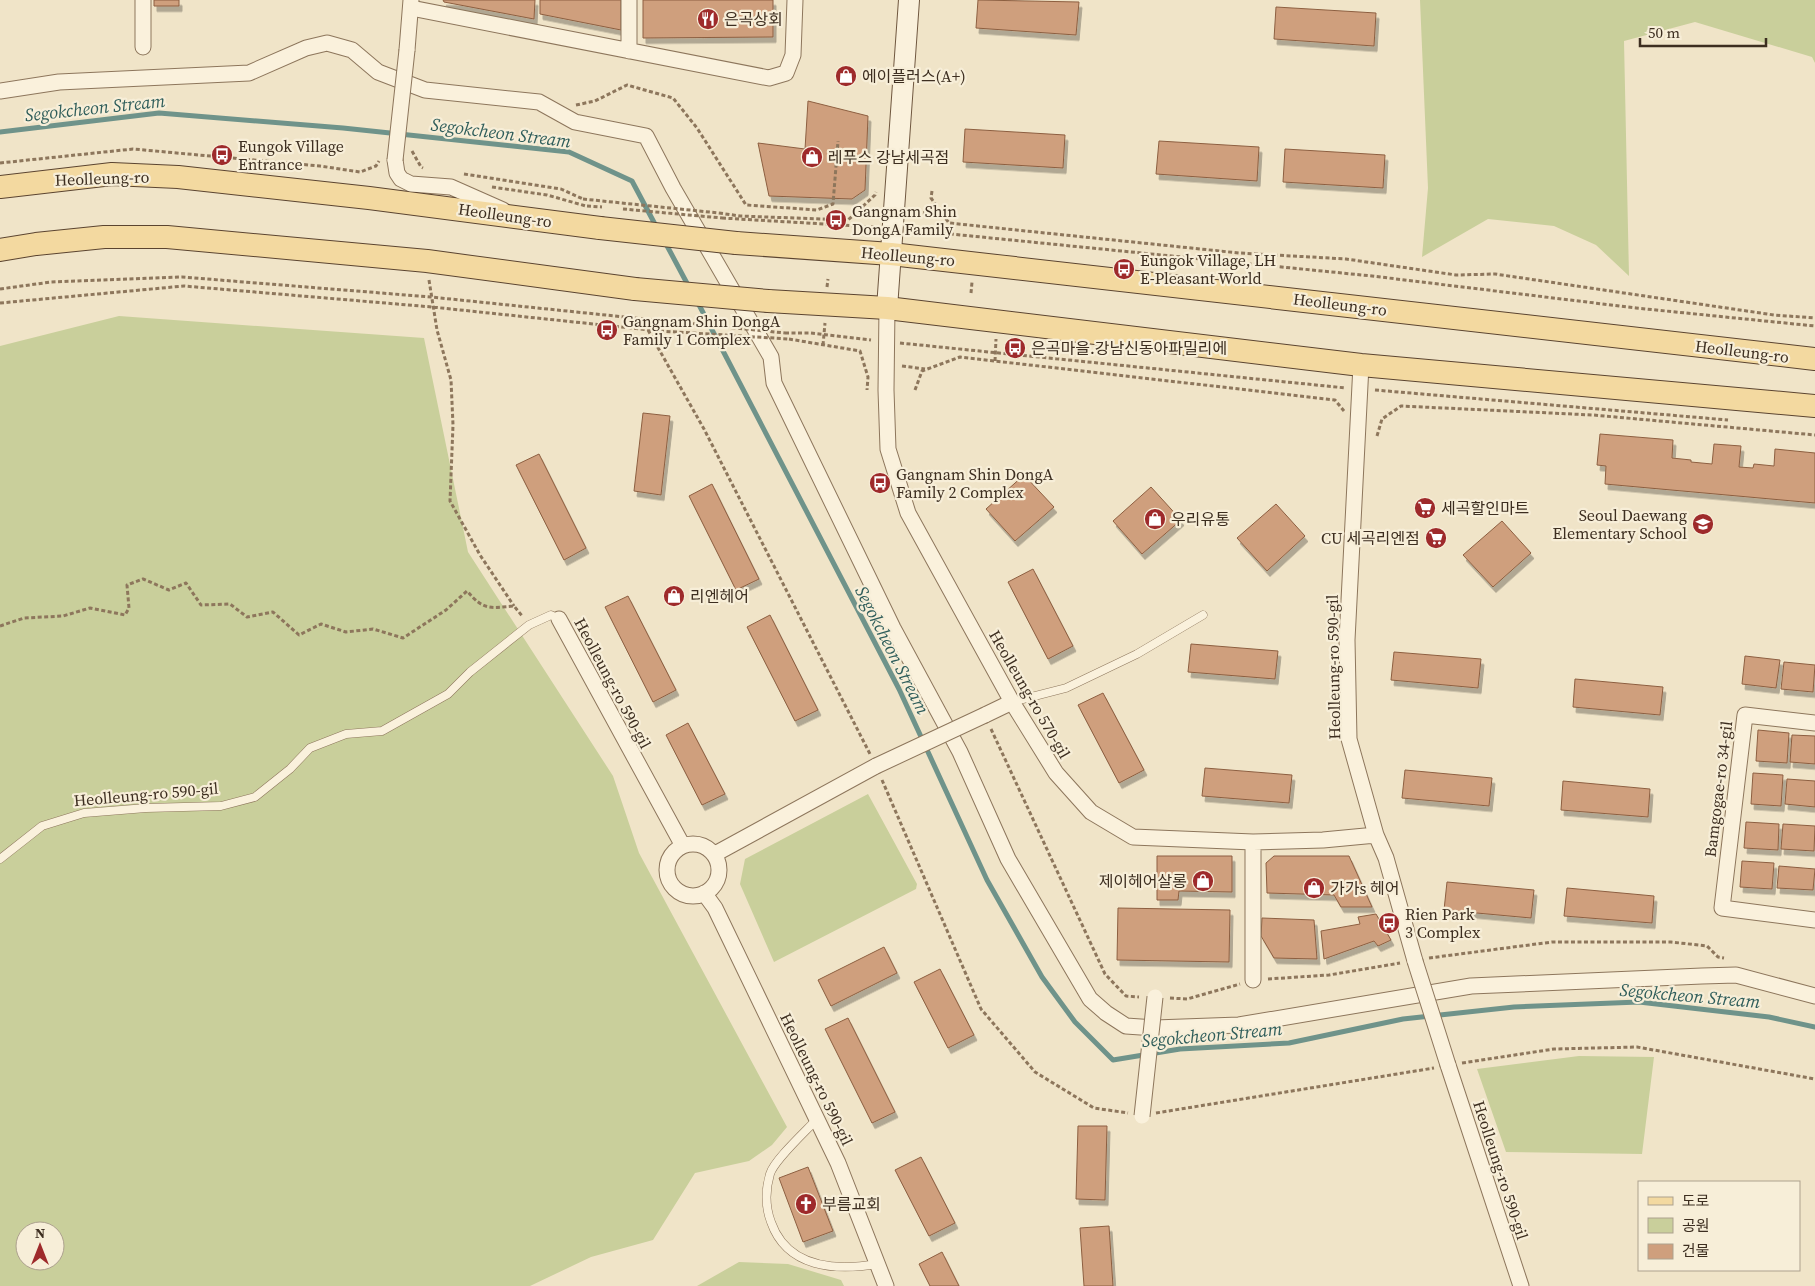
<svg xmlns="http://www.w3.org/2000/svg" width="1815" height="1286" font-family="'Source Serif 4','Noto Sans KR',serif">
<defs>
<filter id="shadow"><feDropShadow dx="3" dy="5.5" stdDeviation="0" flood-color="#0004"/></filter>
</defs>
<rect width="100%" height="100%" fill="#f0e4c8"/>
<path fill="#c9cf9b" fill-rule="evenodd" d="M1420 0H1815V63L1812 57 1695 22 1624 41 1629 276 1596 245 1554 226 1488 219 1422 257 1428 188Z
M119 316 424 338 468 552 613 776 639 853 787 1127 772 1145 749 1161 695 1173 653 1240 591 1257 530 1286H0V346ZM25 1231H55V1261H25Z
M868 794 917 884 916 889 774 962 740 884 745 859Z
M1579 1056 1654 1057 1642 1154 1506 1152 1477 1069Z
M739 1262 788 1264 841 1280 844 1286H697Z"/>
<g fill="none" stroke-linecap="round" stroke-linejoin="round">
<path stroke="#6f938a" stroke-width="5" d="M0 132 159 113 343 128 569 152 632 181 657 228
M665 242 689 287
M697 301 899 689 987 880 1042 977 1075 1022 1113 1060 1180 1049 1289 1043 1403 1019 1514 1007 1639 1002 1769 1017 1815 1027"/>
</g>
<path fill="#cf9f7d" stroke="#8d5f41" filter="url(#shadow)" d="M154 0H179V6H154Z
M443 0H535L534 19 444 2Z
M540 0H621V30L540 14Z
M643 0H773V37L643 38Z
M978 0 1079 2 1076 35 976 28Z
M1276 7 1376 13 1374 46 1274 39Z
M808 101 868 116 865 190 852 199 769 196 758 143 805 149Z
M965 129 1065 135 1063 168 963 162Z
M1159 141 1259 147 1257 181 1156 174Z
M1285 149 1385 155 1383 188 1283 182Z
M643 413 670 416 661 495 634 491Z
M1600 434 1673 440 1672 458 1691 460V462L1712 464 1714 444 1741 446 1739 467 1753 468 1754 464 1774 466 1775 449 1815 453V503L1605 484 1606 466 1597 465Z
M539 454 586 548 564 560 516 465Z
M1024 475 1054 507 1015 541 986 509Z
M712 484 759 579 736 590 689 496Z
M1151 487 1181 520 1142 554 1113 521Z
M1276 504 1305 536 1267 571 1237 538Z
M1502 521 1531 553 1493 587 1463 555Z
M1033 569 1073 646 1048 659 1008 582Z
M628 596 676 690 653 702 605 607Z
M770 615 818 710 795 721 747 627Z
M1191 644 1278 651 1275 679 1188 672Z
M1394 652 1481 659 1478 688 1391 680Z
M1745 656 1780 660 1776 688 1742 684Z
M1784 662 1815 665 1813 692 1781 689Z
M1575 679 1663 687 1660 715 1573 707Z
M1103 693 1144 770 1119 783 1078 705Z
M688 723 725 794 702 805 666 735Z
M1758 730 1789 733 1787 763 1756 761Z
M1792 735 1815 736V764L1790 762Z
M1205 768 1292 775 1289 803 1202 796Z
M1405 770 1492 778 1489 806 1402 798Z
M1753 773 1783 775 1781 806 1751 804Z
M1787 779 1815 781V807L1785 804Z
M1563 781 1650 789 1648 817 1561 810Z
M1746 822 1779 824 1778 850 1744 848Z
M1783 824 1815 826 1814 851 1781 849Z
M1157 856H1232V892L1179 891 1178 900H1157Z
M1274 856H1349L1372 907H1341L1334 895 1267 893 1266 863Z
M1742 861 1774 863 1772 889 1740 887Z
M1779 866 1815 869 1813 890 1777 888Z
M1447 882 1534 890 1531 918 1444 910Z
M1567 888 1654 896 1652 923 1564 916Z
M1118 908 1230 910 1229 962 1117 960Z
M1376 914 1391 940 1378 946 1374 941 1324 959 1321 931 1360 924 1358 917Z
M1262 918 1314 920 1317 959 1274 958 1261 936Z
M884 947 897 973 831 1006 818 980Z
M940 969 974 1035 948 1048 914 982Z
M848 1018 895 1112 872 1123 825 1029Z
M1078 1126H1107L1105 1200 1076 1199Z
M921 1157 955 1223 929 1236 895 1170Z
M808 1167 833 1231 803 1242 779 1178Z
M1109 1226 1113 1286H1084L1080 1228Z
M942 1252 959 1286H930L919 1264Z"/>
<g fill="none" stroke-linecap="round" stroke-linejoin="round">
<g stroke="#8d765c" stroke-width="9">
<path id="lane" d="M1012 702 1066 688 1137 654 1203 615
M0 859 42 826 84 813 146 808 221 806 255 797 290 769 310 748 346 734 382 731 448 694 470 672 529 625 551 615 559 619
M817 1119C806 1131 774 1160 770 1174 765 1191 765 1206 771 1222 787 1268 835 1271 877 1264"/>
</g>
<g stroke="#8d765c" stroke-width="17">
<path id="street" d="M629 0V51
M411 8 769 78 786 73 793 55 795 0
M143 47V0
M407 50 411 0
M0 91 59 82 249 73 306 48 327 43 352 50 378 72 425 90 539 102 575 122 646 136 673 188 771 357 774 383 893 628 960 752 1008 859 1090 999 1106 1013 1126 1026 1155 1028 1239 1025 1471 986 1702 976 1736 975 1815 996
M395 160 397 173 401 179 411 184 451 187 503 210
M887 308 886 390 888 449 908 513 1012 702 1056 773 1091 812 1133 837 1253 842 1323 840 1376 835
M1361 365 1347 640 1349 739 1376 835 1386 858 1415 961
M559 619 683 846
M985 715 1012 702
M1815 723 1745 715 1722 908 1815 920
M1253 842V980
M667 870a26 26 0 1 1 52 0a26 26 0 1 1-52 0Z
M715 854 876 766
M704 893 715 908 838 1163 886 1286
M1448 1065 1521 1286"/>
</g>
<g stroke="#6f573f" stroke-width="22">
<path id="secondary" d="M887 308 909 0"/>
</g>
<g stroke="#5b4430" stroke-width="24">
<path id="primary" d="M0 187 112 174 178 177 369 198 600 228
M736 243 891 254 1815 359
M0 250 36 244 104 237H167L427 261 635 289
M768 301 887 308 1361 365 1815 406"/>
</g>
<path stroke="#8d765c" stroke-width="3" stroke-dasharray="4 2.5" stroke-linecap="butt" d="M576 105 595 101 627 85 673 98 697 128 746 205 817 210 833 204 838 141
M412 151 421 167 423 168
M0 163 133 149 320 166 360 172 376 166 379 161
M464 174 561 189 583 199
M492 187 547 195 586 206
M932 191 931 198 949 223 1239 253 1346 259 1456 275 1495 274 1774 315 1815 318
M862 209 876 210
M910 212 942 214
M719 213 740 216 848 220 875 195 876 192
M722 218 875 227
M911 230 1372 276 1636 308 1815 326
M429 280 437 330 451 380 453 425 450 501 480 555 514 606
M827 287 828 279
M0 289 51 282 182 277 431 297 654 320
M971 293 972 282
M0 303 184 286 432 307 660 331
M648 330 704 429 870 754
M785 333H810L871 340
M789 339 860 351 868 377 867 390
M900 343 1346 388
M823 345 825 323
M995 361 996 339
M902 366 925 369
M915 390 922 371 960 357 1335 400 1344 411
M1375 390 1728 420
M1377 436 1382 419 1401 406 1593 415 1815 435
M0 626 24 618 63 616 90 608 125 615 129 608 127 585 143 579 169 590 186 583 201 605 230 604 247 617 273 612 299 635 321 624 346 632 373 629 403 638 446 610 467 591C484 611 490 608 514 606L523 617
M991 729 1105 974 1126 996 1139 997
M882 780 981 1009 1035 1072 1094 1108 1128 1113
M1429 958 1552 942H1671L1707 946 1718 957 1724 958
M1268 979 1329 975 1400 963
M1170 998 1187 999 1240 984
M1462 1063 1554 1049 1637 1047 1815 1079
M1156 1113 1434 1068"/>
<use href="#lane" stroke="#faf1dc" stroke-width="8"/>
<use href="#street" stroke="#faf1dc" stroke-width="15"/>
<use href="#secondary" stroke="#faf1dc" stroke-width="20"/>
<use href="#primary" stroke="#f3d9a0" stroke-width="22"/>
<g stroke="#8d765c" stroke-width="17" stroke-linecap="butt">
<path id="street-bridge" d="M395 160 407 50
M876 766 985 715
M1415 961 1448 1065
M1142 1116 1155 997"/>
</g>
<g stroke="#5b4430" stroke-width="24" stroke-linecap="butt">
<path id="primary-bridge" d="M600 228 736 243
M635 289 768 301"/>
</g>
<path stroke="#8d765c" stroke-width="3" stroke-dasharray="4 2.5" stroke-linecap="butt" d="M583 199 719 213
M587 206 602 207
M623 209 722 218
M654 320 785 333
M660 331 789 339"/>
<use href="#street-bridge" stroke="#faf1dc" stroke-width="15"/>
<use href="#primary-bridge" stroke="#f3d9a0" stroke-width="22"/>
</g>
<defs>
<g id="restaurant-disc" transform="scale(1.125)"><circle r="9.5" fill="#9e2a2b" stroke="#f7eed8"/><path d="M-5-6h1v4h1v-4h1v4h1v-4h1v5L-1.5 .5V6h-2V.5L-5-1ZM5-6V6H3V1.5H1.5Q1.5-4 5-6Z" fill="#fff"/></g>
<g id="shop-disc" transform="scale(1.125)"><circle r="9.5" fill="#9e2a2b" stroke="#f7eed8"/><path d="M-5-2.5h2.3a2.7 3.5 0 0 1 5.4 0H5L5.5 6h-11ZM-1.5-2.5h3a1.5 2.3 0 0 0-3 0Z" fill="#fff"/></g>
<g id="bus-disc" transform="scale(1.125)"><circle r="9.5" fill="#9e2a2b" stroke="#f7eed8"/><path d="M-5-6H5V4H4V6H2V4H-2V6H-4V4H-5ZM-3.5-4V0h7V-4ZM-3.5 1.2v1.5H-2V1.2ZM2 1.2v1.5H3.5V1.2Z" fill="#fff"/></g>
<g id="supermarket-disc" transform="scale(1.125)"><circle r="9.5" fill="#9e2a2b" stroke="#f7eed8"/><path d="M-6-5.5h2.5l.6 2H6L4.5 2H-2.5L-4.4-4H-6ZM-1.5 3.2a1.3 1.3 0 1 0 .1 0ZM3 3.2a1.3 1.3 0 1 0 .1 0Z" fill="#fff"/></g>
<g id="school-disc" transform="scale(1.125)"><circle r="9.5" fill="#9e2a2b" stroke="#f7eed8"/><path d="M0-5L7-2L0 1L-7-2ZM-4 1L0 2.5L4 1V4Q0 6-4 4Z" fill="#fff"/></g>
<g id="church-disc" transform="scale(1.125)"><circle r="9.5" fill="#9e2a2b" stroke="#f7eed8"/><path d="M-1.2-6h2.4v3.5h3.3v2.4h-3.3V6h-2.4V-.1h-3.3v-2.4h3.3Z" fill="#fff"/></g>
</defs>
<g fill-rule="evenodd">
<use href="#restaurant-disc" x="708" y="19"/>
<use href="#shop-disc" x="846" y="76"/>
<use href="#bus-disc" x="222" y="155"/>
<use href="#shop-disc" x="812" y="157"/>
<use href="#bus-disc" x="836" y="220"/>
<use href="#bus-disc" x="1124" y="269"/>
<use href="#bus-disc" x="607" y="330"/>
<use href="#bus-disc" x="1015" y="348"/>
<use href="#bus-disc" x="880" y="483"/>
<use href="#supermarket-disc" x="1425" y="508"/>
<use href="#shop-disc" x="1155" y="519"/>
<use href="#school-disc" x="1703" y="524"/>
<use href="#supermarket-disc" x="1436" y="538"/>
<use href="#shop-disc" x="674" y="596"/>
<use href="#shop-disc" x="1203" y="881"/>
<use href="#shop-disc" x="1314" y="888"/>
<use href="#bus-disc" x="1389" y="923"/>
<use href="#church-disc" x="806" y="1204"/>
</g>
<g text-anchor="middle" stroke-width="4.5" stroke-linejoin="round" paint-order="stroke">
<g font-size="16" fill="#3d2e20" stroke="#f7eed8" text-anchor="start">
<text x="724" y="25">은곡상회</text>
<text x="862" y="82">에이플러스(A+)</text>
<text x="238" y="152">Eungok Village<tspan x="238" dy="18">Entrance</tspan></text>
<text x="828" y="163">레푸스 강남세곡점</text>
<text x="852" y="217">Gangnam Shin<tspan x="852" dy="18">DongA Family</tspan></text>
<text x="1140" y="266">Eungok Village, LH<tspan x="1140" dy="18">E-Pleasant World</tspan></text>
<text x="623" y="327">Gangnam Shin DongA<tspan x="623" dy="18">Family 1 Complex</tspan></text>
<text x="1031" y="354">은곡마을.강남신동아파밀리에</text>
<text x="896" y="480">Gangnam Shin DongA<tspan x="896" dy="18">Family 2 Complex</tspan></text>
<text x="1441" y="514">세곡할인마트</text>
<text x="1687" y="521" text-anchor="end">Seoul Daewang<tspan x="1687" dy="18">Elementary School</tspan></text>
<text x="1171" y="525">우리유통</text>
<text x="1420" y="544" text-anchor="end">CU 세곡리엔점</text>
<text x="690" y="602">리엔헤어</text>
<text x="1187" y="887" text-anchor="end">제이헤어살롱</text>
<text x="1330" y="894">가가s 헤어</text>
<text x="1405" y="920">Rien Park<tspan x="1405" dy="18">3 Complex</tspan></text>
<text x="822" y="1210">부름교회</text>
</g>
<g font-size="16" fill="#3d2e20" stroke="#f7eed8">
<text transform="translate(102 178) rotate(-2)" y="6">Heolleung-ro</text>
<text transform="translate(505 215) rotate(8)" y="6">Heolleung-ro</text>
<text transform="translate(908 256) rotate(5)" y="6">Heolleung-ro</text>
<text transform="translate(1340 304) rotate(7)" y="6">Heolleung-ro</text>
<text transform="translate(1742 351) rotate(7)" y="6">Heolleung-ro</text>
<text transform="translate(1333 667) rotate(-91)" y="6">Heolleung-ro 590-gil</text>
<text transform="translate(613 683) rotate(62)" y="6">Heolleung-ro 590-gil</text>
<text transform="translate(1030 694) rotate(60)" y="6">Heolleung-ro 570-gil</text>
<text transform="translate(1718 789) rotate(-83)" y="6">Bamgogae-ro 34-gil</text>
<text transform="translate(146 794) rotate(-5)" y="6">Heolleung-ro 590-gil</text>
<text transform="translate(817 1079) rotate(64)" y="6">Heolleung-ro 590-gil</text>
<text transform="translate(1501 1170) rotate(72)" y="6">Heolleung-ro 590-gil</text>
</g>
<g font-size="18" font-style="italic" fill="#2f5d5a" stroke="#f7eed8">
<text transform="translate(95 108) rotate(-6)" y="6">Segokcheon Stream</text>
<text transform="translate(501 133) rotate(7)" y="6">Segokcheon Stream</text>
<text transform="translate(892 650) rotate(63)" y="6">Segokcheon Stream</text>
<text transform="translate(1690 996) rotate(5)" y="6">Segokcheon Stream</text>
<text transform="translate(1212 1035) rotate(-5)" y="6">Segokcheon Stream</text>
</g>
</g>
<rect x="1638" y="1181" width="162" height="90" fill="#f7eed8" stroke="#ada18e"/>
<rect x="1648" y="1197" width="25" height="8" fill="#f3d9a0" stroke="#ada18e"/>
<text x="1682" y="1206" font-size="15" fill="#3d2e20">도로</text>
<rect x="1648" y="1218" width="25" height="15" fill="#c9cf9b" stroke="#ada18e"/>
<text x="1682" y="1231" font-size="15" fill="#3d2e20">공원</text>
<rect x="1648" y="1244" width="25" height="15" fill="#cf9f7d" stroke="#ada18e"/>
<text x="1682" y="1256" font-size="15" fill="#3d2e20">건물</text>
<g transform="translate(40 1246)"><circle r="24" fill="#f7eed8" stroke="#ada18e"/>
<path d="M0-4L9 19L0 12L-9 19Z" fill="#9e2a2b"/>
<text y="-8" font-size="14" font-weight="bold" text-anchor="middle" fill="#3d2e20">N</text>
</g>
<path d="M1640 38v8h126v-8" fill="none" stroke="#3d2e20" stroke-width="2.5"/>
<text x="1648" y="38" font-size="15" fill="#3d2e20" stroke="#f7eed8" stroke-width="4" paint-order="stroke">50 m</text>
</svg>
